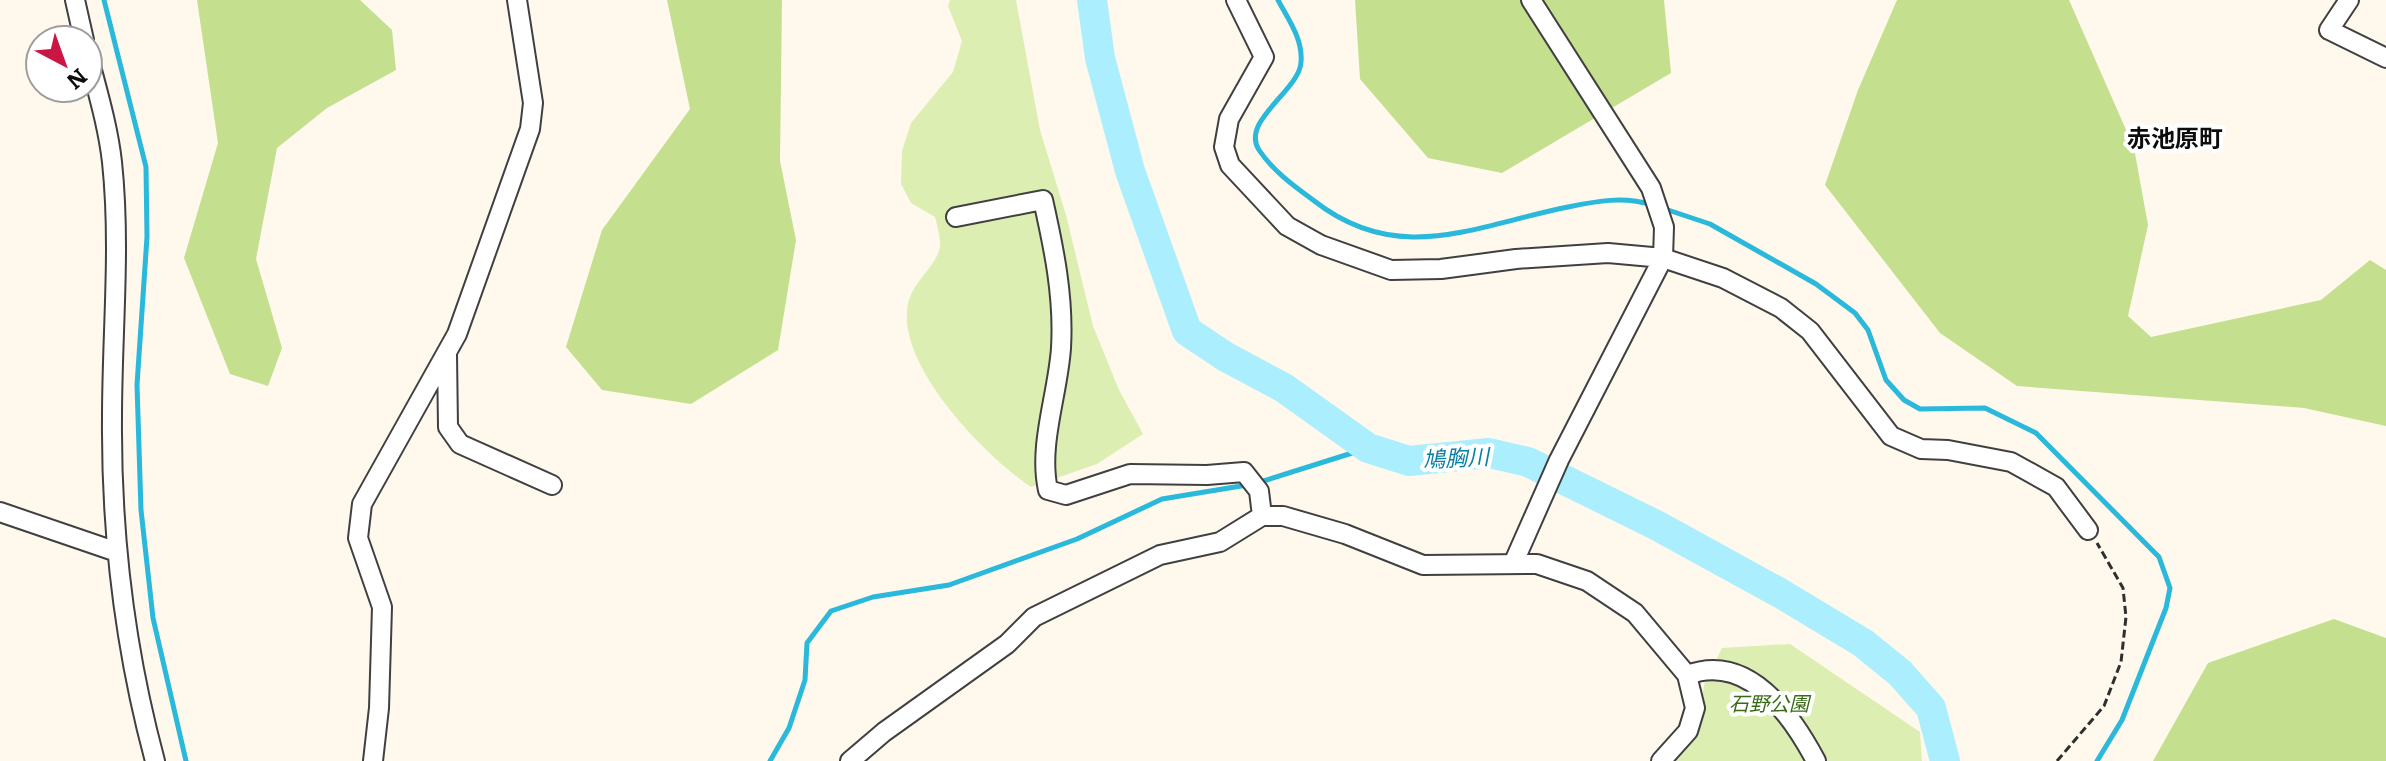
<svg xmlns="http://www.w3.org/2000/svg" width="2386" height="761" font-family="Literata,'Noto Sans JP',serif">
<rect width="100%" height="100%" fill="#fff8ed"/>
<path fill="#ddeeb2" d="M950 0H1016L1040 130 1066 215 1093 326 1119 390 1143 434 1097 464 1031 487C986 457 891 361 909 300 914 281 937 265 940 247 941 239 937 225 935 217L911 203 901 184 902 151 911 123 953 72 962 41 948 6Z
M1790 644 1920 732 1922 761H1675L1697 737 1704 685 1722 648Z"/>
<path fill="#c4e08f" d="M197 0H360L392 30 396 70 327 108 277 148 256 259 282 348 268 386 230 374 184 258 218 143Z
M667 0H782L780 161 796 240 778 350 691 404 602 390 566 347 602 230 690 109Z
M1355 0H1664L1671 73 1502 173 1428 158 1360 79Z
M1897 0H2069L2134 148 2148 225 2128 316 2151 337 2321 300 2370 260 2386 270V426L2304 408 2017 386 1940 333 1825 185 1858 90Z
M2334 619 2386 638V761H2153L2208 663Z"/>
<g fill="none" stroke-linecap="round" stroke-linejoin="round">
<path stroke="#2ab8db" stroke-width="5" d="M104 0 146 167 147 237 137 385 141 510 153 618 186 761
M1278 0C1288 19 1303 39 1301 62 1300 90 1240 121 1259 150 1273 171 1294 186 1313 200 1398 267 1473 226 1568 207 1597 201 1624 196 1652 205
M1662 208 1710 224 1816 284 1855 313 1868 330 1886 380 1904 400 1920 409 1985 408 2036 433 2159 557 2170 588 2166 608 2122 720 2097 761
M1257 483 1368 448
M770 761 789 728 805 680 807 643 831 611 873 597 949 585 1077 539 1162 499 1247 485"/>
<path stroke="#abeefd" stroke-width="30" d="M1092 0 1100 58 1130 171 1187 331 1226 357 1284 388 1368 448 1409 461 1489 453 1528 462 1656 525 1780 593 1863 643 1900 673 1931 708 1945 761"/>
<g stroke="#404040" stroke-width="22">
<path id="street" d="M75 0 84 40
M1236 0 1264 57 1229 119 1224 147 1230 165 1287 226 1321 245 1391 270 1441 269 1516 259 1608 253 1663 258 1723 278 1781 308 1810 331 1891 436 1921 449 1948 450 2011 462 2056 487 2088 530
M2349 0 2329 30 2386 58
M88 55C97 90 108 126 112 162 121 247 112 332 112 417 111 532 125 650 155 761
M956 217 1043 200C1054 249 1064 297 1061 348 1058 394 1038 445 1048 490L1066 495 1130 474 1207 475 1244 472 1259 491 1262 516
M447 355 448 427 460 444 552 485
M0 512 117 552
M1513 564 1559 460 1663 258 1664 227 1651 188 1531 0
M1687 675C1748 652 1791 714 1816 761
M373 761 379 708 382 607 358 538 362 504 457 334 530 129 533 103 517 0
M850 761 884 732 1007 644 1034 617 1160 555 1220 542 1262 516H1283L1345 534 1423 565 1537 564 1587 581 1635 613 1687 675 1695 708 1688 731 1661 761"/>
</g>
<path stroke="#2f2f2f" stroke-width="3" stroke-dasharray="8 4" stroke-linecap="butt" d="M2057 761 2104 706 2121 662 2126 617 2123 588 2097 543"/>
<use href="#street" stroke="#fff" stroke-width="18"/>
</g>
<g text-anchor="middle" stroke-width="8" stroke-linejoin="round" paint-order="stroke">
<g font-size="20" font-style="italic" fill="#396b16" stroke="#fff">
<text x="1769" y="711">石野公園</text>
</g>
<g font-size="22" font-style="italic" fill="#097fa3" stroke="#fff">
<text transform="translate(1456 458) rotate(-3)" y="8">鳩胸川</text>
</g>
<g font-size="24" font-weight="bold" fill="#0d0d0d" stroke="#fff">
<text x="2175" y="147">赤池原町</text>
</g>
</g>
<g transform="translate(64 64) rotate(139)"><circle r="38" fill="#ffffff" stroke="#9e9e9e" stroke-width="2"/>
<path d="M0-6L14 30L0 20L-14 30Z" fill="#cb1643"/>
<text y="-12" font-size="22" font-weight="bold" text-anchor="middle" fill="#0d0d0d">N</text>
</g>
</svg>
